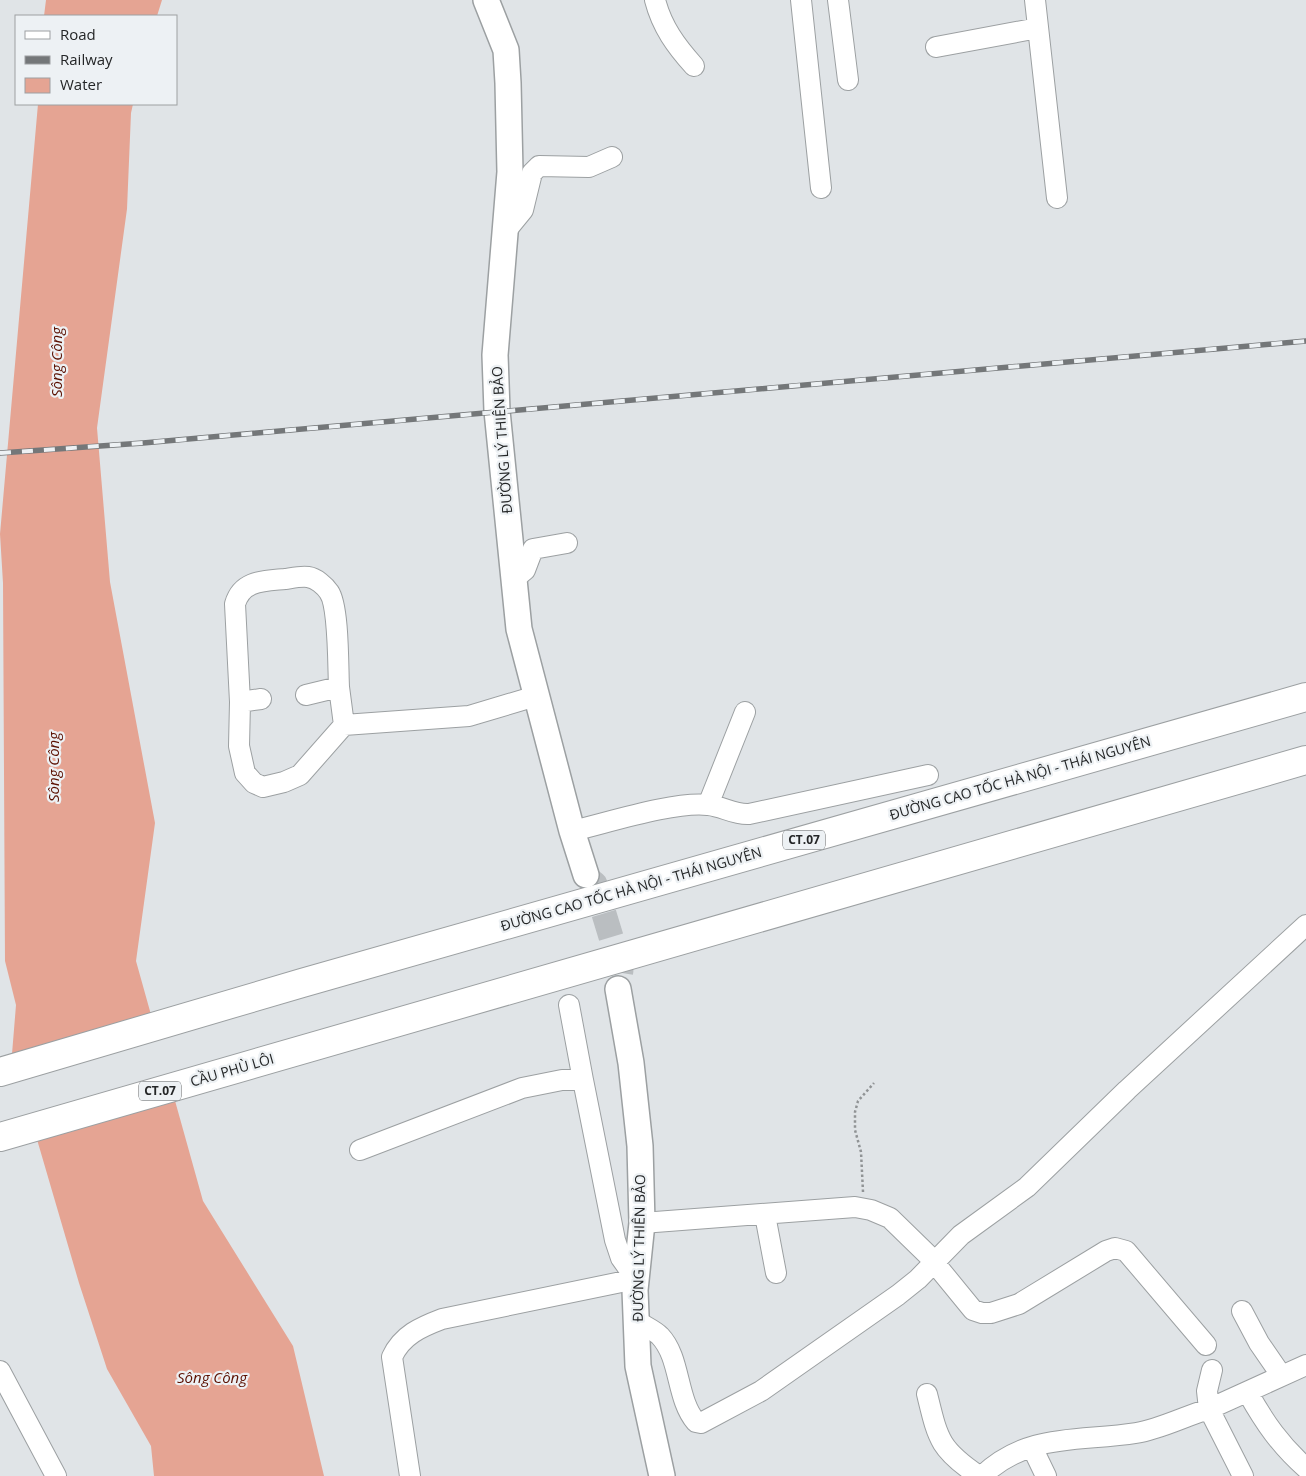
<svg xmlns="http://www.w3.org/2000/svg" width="1306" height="1476" font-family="'Open Sans',sans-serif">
<rect width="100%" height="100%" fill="#e0e4e7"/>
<path fill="#e5a493" d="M46 0H162L157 16H44Z
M38 104H133L131 113 127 209 97 428 110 582 155 823 136 961 203 1201 293 1346 324 1476H154L151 1446 107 1369 79 1283 12 1054 16 1005 5 961 3 583 0 534Z"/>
<path fill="#e0e4e7" d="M157 1026 174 1087 31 1128 13 1069Z"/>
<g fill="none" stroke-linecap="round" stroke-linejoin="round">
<path stroke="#babec1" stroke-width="25" stroke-dasharray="25 12" stroke-linecap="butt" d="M590 880 595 884 621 970 618 989"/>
<g stroke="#9ca0a2" stroke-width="22">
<path id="minor" d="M655 0C662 27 676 46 694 66
M801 0 821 188
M838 0 848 80
M1035 0 1057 198
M936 47 1038 28
M505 232 523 210 532 173 539 166 589 167 612 157
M514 579 525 570 533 549 567 543
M306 695 339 687 344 725
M261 699 240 702 239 746 245 773 254 783 263 787 284 782 300 775 344 725 469 716 536 696
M240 702 235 604C242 580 264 581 285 579 292 578 301 576 308 577 316 578 325 586 329 592 339 606 338 668 339 687
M708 805 745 712
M572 831C607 823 674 801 708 805 722 806 734 815 749 814L928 775
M360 1150 522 1088 562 1080H583L569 1005
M765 1215 776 1273
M642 1223 855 1207 871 1210 890 1218 928 1255 973 1310 982 1313H991L1019 1304 1106 1251 1115 1248 1126 1251 1206 1345
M1242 1311 1259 1343 1281 1375
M637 1321C644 1326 654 1330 660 1336 681 1358 676 1399 696 1422L701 1423 761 1391 898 1295 918 1279 961 1235 1027 1187 1127 1090 1306 925
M0 1371 56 1476
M1248 1393C1265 1423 1280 1445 1306 1468
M927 1394C938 1439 939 1449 979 1476
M1032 1447 1046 1476
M410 1476 392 1357C402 1335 421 1327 442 1319L636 1279 621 1258 615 1240 583 1080
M982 1476C1028 1432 1080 1442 1136 1433 1161 1429 1185 1416 1209 1409L1207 1391 1212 1370
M1243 1476 1209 1409 1306 1365"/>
</g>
<g stroke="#9ca0a2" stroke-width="28">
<path id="major" d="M486 0 506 50 508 83 510 172 495 355 497 411 519 629 572 831 586 875
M618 989 631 1063 640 1146 642 1223 635 1290 638 1366 662 1476"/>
</g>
<g stroke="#9ca0a2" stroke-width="30">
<path id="highway" d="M0 1072 302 983 1306 697
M0 1137 1306 760"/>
</g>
<path stroke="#909395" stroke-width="2.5" stroke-dasharray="2.5 2.5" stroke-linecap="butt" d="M863 1192 861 1152 855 1130V1112L858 1101 874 1083"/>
<use href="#minor" stroke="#fff" stroke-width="20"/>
<use href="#major" stroke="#fff" stroke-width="25"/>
<use href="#highway" stroke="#fff" stroke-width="28"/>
<g stroke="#747779" stroke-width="5.5">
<path id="rail" d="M0 453 143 443 1306 341"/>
</g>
<use href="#rail" stroke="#edf1f4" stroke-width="4" stroke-dasharray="11" stroke-linecap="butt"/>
</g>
<g text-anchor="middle" stroke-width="4.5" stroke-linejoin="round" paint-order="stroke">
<g fill="#edf1f4" stroke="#606364" stroke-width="1">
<rect x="783" y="830.5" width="42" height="19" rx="4"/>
<rect x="139" y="1081.5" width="42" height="19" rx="4"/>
</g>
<g font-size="12" font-weight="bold" fill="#242627">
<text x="804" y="844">CT.07</text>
<text x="160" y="1095">CT.07</text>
</g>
<g font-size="14" fill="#242627" stroke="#edf1f4">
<text transform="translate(502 440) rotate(-94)" y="5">ĐƯỜNG LÝ THIÊN BẢO</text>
<text transform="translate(1020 778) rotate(-16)" y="5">ĐƯỜNG CAO TỐC HÀ NỘI - THÁI NGUYÊN</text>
<text transform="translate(631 889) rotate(-16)" y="5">ĐƯỜNG CAO TỐC HÀ NỘI - THÁI NGUYÊN</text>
<text transform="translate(232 1070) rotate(-16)" y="5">CẦU PHÙ LÔI</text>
<text transform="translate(639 1248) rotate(-89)" y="5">ĐƯỜNG LÝ THIÊN BẢO</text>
</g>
<g font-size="15" font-style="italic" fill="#5b1000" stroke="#edf1f4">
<text transform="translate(57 362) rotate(-90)" y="5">Sông Công</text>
<text transform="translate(54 767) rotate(-90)" y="5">Sông Công</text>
<text x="212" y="1383">Sông Công</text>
</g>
</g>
<rect x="15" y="15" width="162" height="90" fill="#edf1f4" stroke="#9da0a2"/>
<rect x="25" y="31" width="25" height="8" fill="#ffffff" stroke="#9da0a2"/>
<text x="60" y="40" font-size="15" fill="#242627">Road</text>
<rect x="25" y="56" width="25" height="8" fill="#747779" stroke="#9da0a2"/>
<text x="60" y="65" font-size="15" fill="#242627">Railway</text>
<rect x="25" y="78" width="25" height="15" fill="#e5a493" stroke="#9da0a2"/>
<text x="60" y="90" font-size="15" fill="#242627">Water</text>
</svg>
